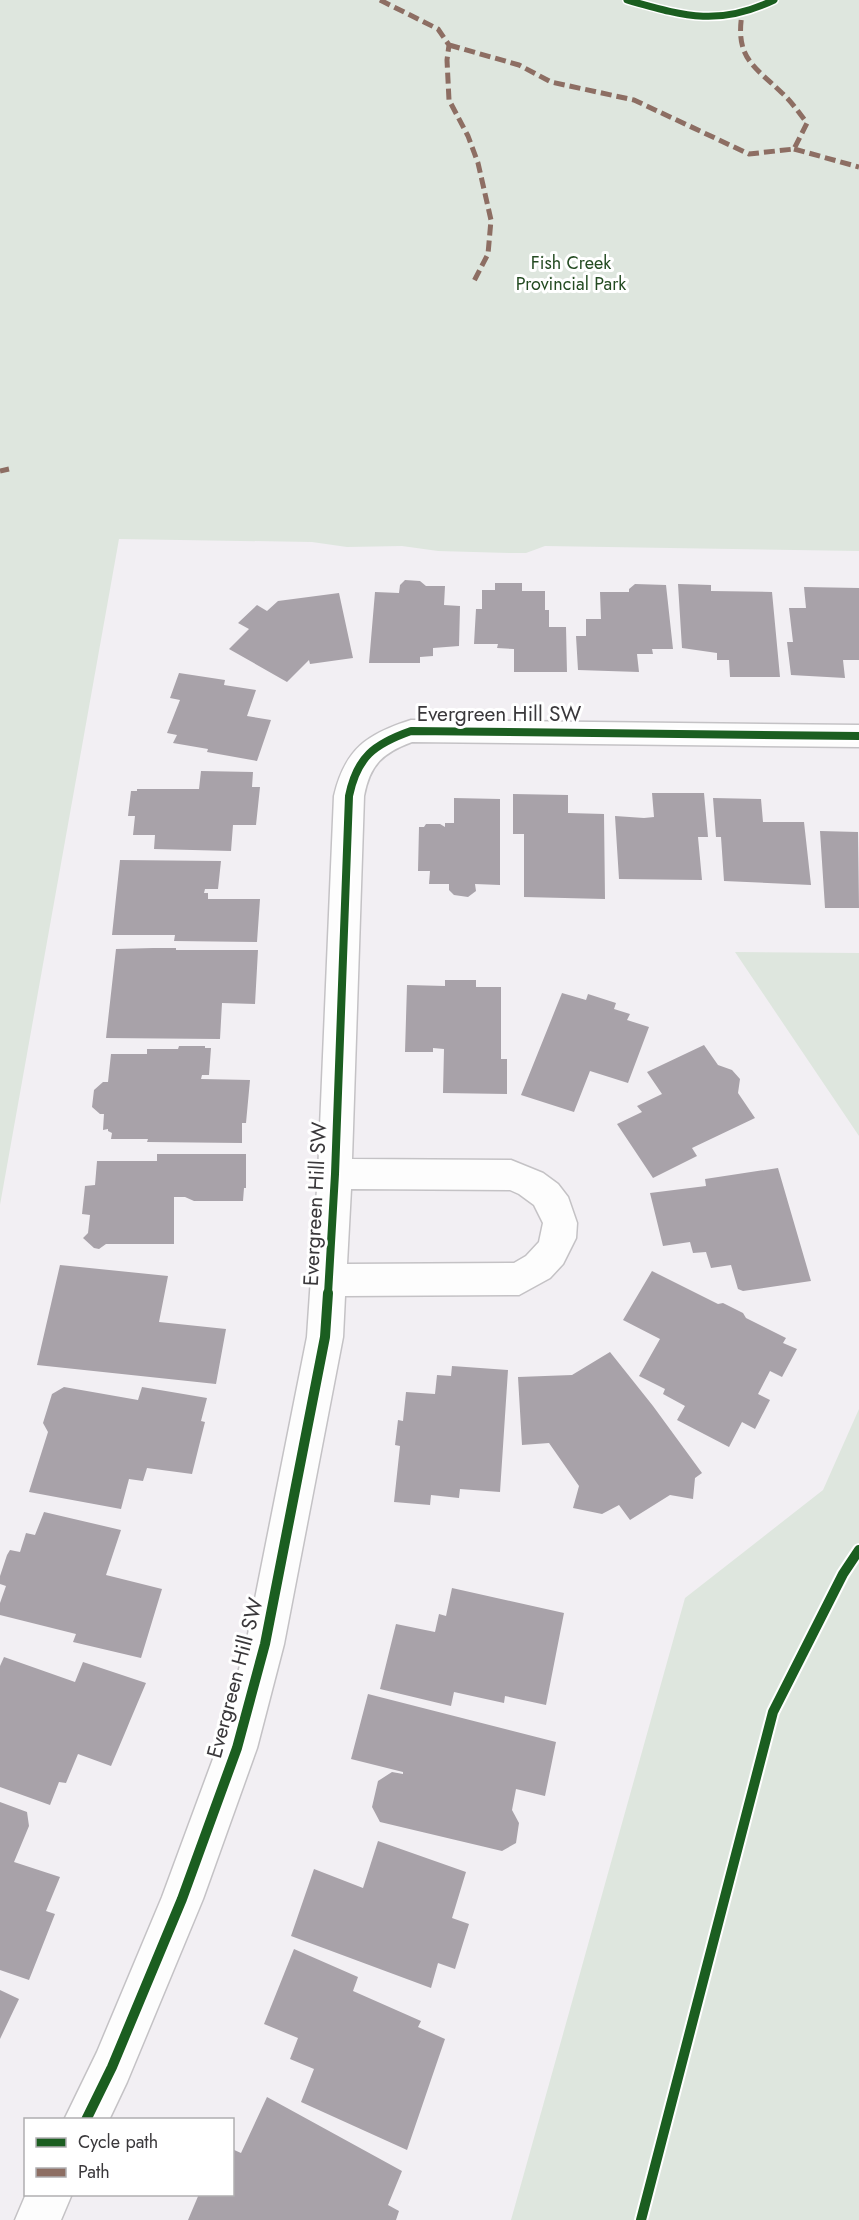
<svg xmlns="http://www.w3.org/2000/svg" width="859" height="2220" font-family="Jost,sans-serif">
<rect width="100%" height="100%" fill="#f2eff3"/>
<path fill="#dee6de" d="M0 0H859V551L545 546 526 553H509L438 551 402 546 347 547 312 542 119 539 0 1205Z
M735 952 859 953V1136Z
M859 1409V2220H511L685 1598 823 1490Z"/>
<path fill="#a8a2a9" d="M405 580 420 581 426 586H445L444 605 460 606 459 646 433 648V656L420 657V663H369L375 592 399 593 400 585Z
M495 583H522V591H545V610H549V627H566L567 672H514V649L497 648 498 644H474L476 609H482V590H495Z
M635 584 666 585 673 649H652L653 654H637L639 672 578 670 576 636H586V619H601L600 592H629V589Z
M678 584 711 585V591L772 592 780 677H730L729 660H717V653L682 648Z
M804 587 859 588V660H843L845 678 791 675 787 642H793L789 608H806Z
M339 593 353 658 310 664 309 660 287 682 229 649 249 629 238 623 257 605 267 611 278 601Z
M179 673 225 680 224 685 256 690 247 716 271 720 257 761 207 752 208 749 173 743 177 735 167 733 180 700 170 698Z
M201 771 253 772 252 787H260L256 825H233L231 851 154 849 155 835H133L135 816H128L131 791H137V789H199Z
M652 793H704L708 837H698L702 880 619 879 615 816 644 818 654 817Z
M513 794 568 795V813L604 814 605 899 524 897V834H513Z
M454 798 500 799V885L475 884 476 891 468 897 454 895 449 890V884H429L430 871H418L419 827H424L426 824H440L445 827V823H454Z
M713 798 761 799 763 822H804L811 885 724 881 721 837H716Z
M820 831 858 832 859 908H825Z
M120 860 221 861 218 889H205L204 893H208V899H260L257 942 174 941 175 935H112Z
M153 948H176V950H258L255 1004 222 1003 220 1039 106 1038 116 949Z
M445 980H476V987H501V1059H507V1094L443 1093 444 1049 433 1048V1052H405L407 985 445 986Z
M562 993 586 1000 588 994 616 1003 614 1009 630 1014 627 1020 649 1027 628 1083 590 1071 574 1112 521 1095Z
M704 1045 718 1065 732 1070 740 1079 738 1093 755 1118 692 1148 697 1156 653 1178 617 1124 642 1112 637 1106 662 1094 647 1072Z
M179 1046H205V1048H211L209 1075H202L201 1079 250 1080 246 1123H242V1143L147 1142 148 1139H111L112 1133 108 1131V1129L103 1130 104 1114H100L92 1107 94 1090 103 1082H108L111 1054H147V1049H178Z
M157 1154H246V1188H244L243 1201H194L185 1197H174V1244H106L99 1249 94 1248 83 1238 88 1233 90 1215 82 1214 85 1186 95 1185 97 1161H157Z
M778 1168 811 1281 743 1291 738 1289 731 1265 711 1268 706 1252 693 1253 690 1242 663 1246 650 1193 706 1186 705 1179Z
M60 1265 168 1276 159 1322 226 1329 216 1384 37 1365Z
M652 1271 718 1304 723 1303 743 1313 746 1318 786 1338 783 1343 797 1349 782 1377 770 1371 758 1394 770 1400 755 1429 742 1422 729 1447 677 1420 685 1406 663 1394 665 1389 639 1376 660 1339 623 1320Z
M610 1352 653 1406 702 1473 695 1478 693 1499 670 1495 630 1520 619 1505 602 1514 573 1508 579 1486 549 1443 522 1445 518 1377 572 1375Z
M452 1366 508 1370 500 1492 460 1489 459 1498 431 1495 430 1505 394 1502 400 1446 395 1445 398 1420 403 1421 406 1392 435 1394 437 1375 451 1376Z
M64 1387 138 1400 142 1387 207 1398 201 1421 205 1422 192 1474 147 1468 143 1481 129 1479 121 1509 29 1492 48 1432 43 1423 52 1394Z
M44 1512 121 1530 106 1575 162 1589 141 1658 73 1642 76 1634 0 1615V1603L6 1586 0 1584V1576L7 1555 10 1550 20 1552 26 1533 35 1535Z
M452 1588 564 1613 546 1705 505 1696 504 1703 454 1692 451 1706 380 1689 396 1624 435 1632 439 1614 446 1616Z
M4 1657 75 1682 83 1662 146 1683 111 1766 78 1754 66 1783 59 1782 50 1805 0 1787V1666Z
M368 1694 556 1742 545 1796 516 1789 512 1810 519 1823 516 1843 502 1851 380 1822 372 1807 378 1781 392 1772 403 1774V1772L351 1759Z
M0 1802 27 1812 29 1826 14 1862 60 1877 46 1911 55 1914 29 1980 0 1970Z
M378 1841 466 1872 452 1918 469 1924 455 1969 438 1963 431 1988 291 1936 314 1869 363 1888Z
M294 1949 358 1977 353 1991 421 2021 418 2027 445 2039 407 2150 301 2102 314 2069 290 2059 298 2038 264 2024Z
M0 1990 19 1999 0 2039Z
M267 2097 402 2171 388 2205 399 2211 396 2220H188L199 2194H232V2149L241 2153Z"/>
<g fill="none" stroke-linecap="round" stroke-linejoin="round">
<g stroke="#c4c2c5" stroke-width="3">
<path id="minor" d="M411 720 859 725V747L412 742C382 753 370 765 364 796L352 1159 511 1160 543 1173 558 1184 568 1197 577 1223 576 1238 563 1264 550 1278 519 1295 345 1296 343 1337 284 1644 257 1748 203 1899 127 2082 109 2120H64L97 2052 162 1897 217 1748 246 1644 307 1337 318 1174 334 796C345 749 367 734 411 720ZM351 1189 510 1190 519 1194 534 1205 543 1223 539 1242 526 1256 514 1263 347 1264Z
M26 2194H72L61 2220H15Z"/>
</g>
<use href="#minor" fill="#fdfdfd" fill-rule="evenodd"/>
<path stroke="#8d6e63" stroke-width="5" stroke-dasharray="11 5" stroke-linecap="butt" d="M380 0 438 29 449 45 447 60 449 100 468 136 478 163 491 220 488 254 473 283
M449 45 519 65 551 82 634 100 749 154 794 149 807 123C799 113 792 102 782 93 754 66 735 58 742 14
M794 149 859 167
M0 471 9 469"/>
<g stroke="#fff" stroke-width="10">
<path id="cycleway-far2" d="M627 0C684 16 718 27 774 0"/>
</g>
<g stroke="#fff" stroke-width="12">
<path id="cycleway-far1" d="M328 1294 335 1174 349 796C357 757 374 744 411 731L859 736"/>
</g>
<g stroke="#fff" stroke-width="14">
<path id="cycleway" d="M86 2120 112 2067 182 1899 237 1748 265 1644 325 1337 328 1293
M641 2220 773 1712 843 1574 859 1550"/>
</g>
<use href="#cycleway-far2" stroke="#1b5e20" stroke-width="7"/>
<use href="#cycleway-far1" stroke="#1b5e20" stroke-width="8"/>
<use href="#cycleway" stroke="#1b5e20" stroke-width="10"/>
</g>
<g text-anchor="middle" stroke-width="6" stroke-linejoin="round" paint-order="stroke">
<g font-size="18" fill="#244b22" stroke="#fff">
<text x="571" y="269">Fish Creek<tspan x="571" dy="21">Provincial Park</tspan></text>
</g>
<g font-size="21" fill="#3a383b" stroke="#fff">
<text x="499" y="721">Evergreen Hill SW</text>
<text transform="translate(315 1204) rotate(-87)" y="7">Evergreen Hill SW</text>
<text transform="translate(235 1678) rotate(-75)" y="7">Evergreen Hill SW</text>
</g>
</g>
<rect x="24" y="2118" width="210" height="78" fill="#ffffff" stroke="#b0afb1" stroke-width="1.5"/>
<rect x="36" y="2138" width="30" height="9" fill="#1b5e20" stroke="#b0afb1" stroke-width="1.5"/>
<text x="78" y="2148" font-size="18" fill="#3a383b">Cycle path</text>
<rect x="36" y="2168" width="30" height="9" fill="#8d6e63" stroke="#b0afb1" stroke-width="1.5"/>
<text x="78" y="2178" font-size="18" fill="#3a383b">Path</text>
</svg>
